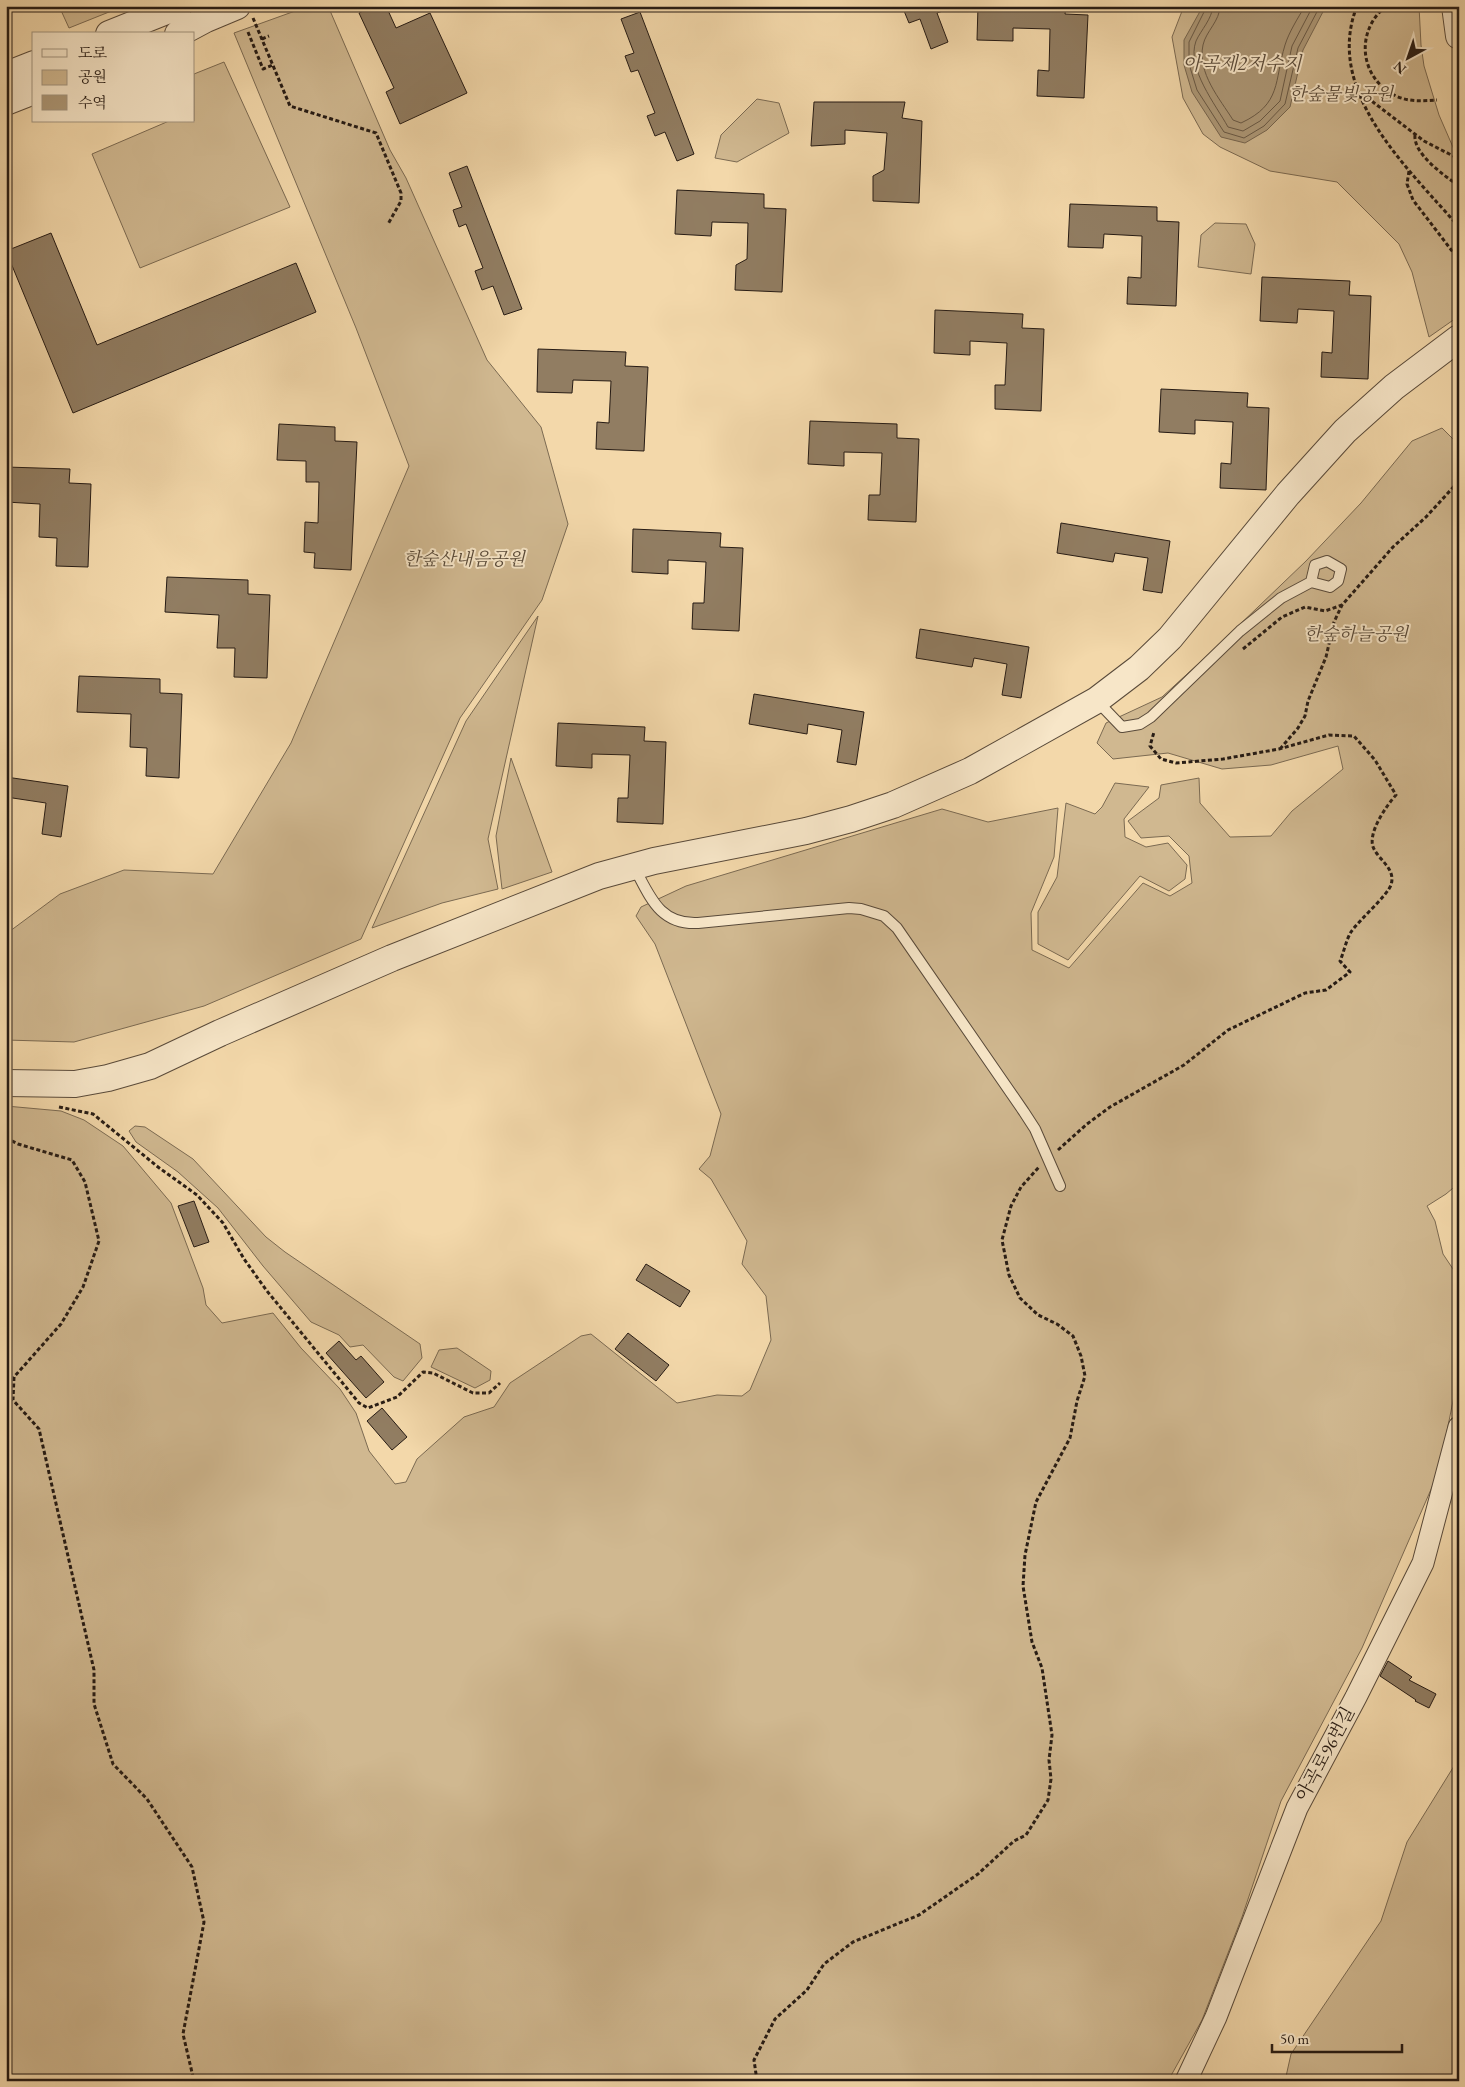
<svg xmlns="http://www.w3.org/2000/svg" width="1465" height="2087" font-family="'EB Garamond','Noto Serif KR',serif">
<rect width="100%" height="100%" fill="#f3d8aa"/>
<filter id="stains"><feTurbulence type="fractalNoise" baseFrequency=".004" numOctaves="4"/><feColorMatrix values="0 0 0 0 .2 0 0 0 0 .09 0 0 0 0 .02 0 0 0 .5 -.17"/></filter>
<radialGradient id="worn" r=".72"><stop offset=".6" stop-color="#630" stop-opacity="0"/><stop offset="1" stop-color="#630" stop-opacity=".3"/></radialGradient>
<path fill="#d0b890" stroke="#7b6a52" d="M59 6H124L69 28Z
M309 6H328L390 150 406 178 487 360 541 427 568 524 542 600 460 718 361 939 204 1006 74 1042 6 1040V934L60 894 124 870 213 874 291 743 409 466 356 328 234 33Z
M1184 6H1419L1421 45 1424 66 1439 115 1459 161V316L1429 337 1412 272 1399 244 1337 182 1270 171 1220 147 1203 134 1183 98 1172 37Z
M224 62 290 207 140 268 92 154 169 121H194V74Z
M757 99 779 103 789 133 737 162 715 158 721 135Z
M1215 223 1246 224 1255 244 1251 274 1198 267 1201 235Z
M1442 428 1459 445V487L1456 503 1459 500V1183L1446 1194 1427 1206 1435 1221 1443 1254 1459 1278V1371L1439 1471 1362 1648 1281 1801 1242 1917 1202 2020 1168 2081H6V1106L61 1111 84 1120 123 1146 171 1203 203 1288 206 1305 222 1323 273 1313 301 1348 340 1389 356 1413 369 1451 395 1484 406 1482 417 1459 464 1417 494 1407 510 1383 581 1336 591 1334 677 1403 717 1395 742 1396 750 1390 771 1340 766 1296 742 1264 747 1241 711 1179 699 1169 710 1156 721 1114 655 944 636 916 641 907 686 886 942 809 988 822 1058 808 1054 857 1031 913 1032 950 1069 968 1143 883 1170 896 1192 883 1189 856 1169 836 1141 838 1128 821 1159 798 1161 785 1199 778 1200 803 1230 837 1271 836 1292 811 1343 769 1338 746 1271 765 1222 769 1168 753 1113 759 1097 743 1106 723 1162 697 1209 654 1306 561 1361 503 1412 441Z
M538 616 488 839 498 889 442 903 372 928 466 721Z
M511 758 552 872 502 889 496 836Z
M1115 783 1149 787 1124 819 1125 837 1146 847 1168 843 1187 865 1185 879 1169 891 1140 876 1068 960 1038 944V912L1057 877 1066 803 1095 814 1102 807Z
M135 1126 145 1127 193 1159 266 1237 285 1252 420 1344 422 1358 403 1381 394 1377 363 1345 350 1347 339 1335 311 1322 263 1266 218 1208 178 1172 136 1142 129 1131Z
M457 1348 491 1371 490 1380 475 1388 431 1367 439 1350Z
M1459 1758V2081H1285L1291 2054 1381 1921 1407 1842Z"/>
<path fill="#ad9877" stroke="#77664f" d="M1203 6H1326L1303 50 1290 107 1267 130 1245 143 1221 137 1192 92 1184 65V40Z"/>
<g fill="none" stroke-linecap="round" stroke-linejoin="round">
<path stroke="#6a5a46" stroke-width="1" d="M1207 6 1189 42V64L1197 90 1224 132 1244 138 1264 126 1285 104 1298 48 1320 6
M1213 6C1212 19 1201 30 1196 41 1186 68 1216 105 1228 127L1243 131 1260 121 1280 101 1292 46 1313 6
M1220 6C1220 21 1206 31 1203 45 1197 73 1220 99 1233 120L1241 123C1282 104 1274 81 1285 45 1289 32 1298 18 1305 6"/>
</g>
<path fill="#917d62" stroke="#261b14" d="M373 6H386L396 28 430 13 467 93 400 124 386 92 394 88 359 13Z
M902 6H951V8L937 13 948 42 931 49 920 19 909 23Z
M978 6H1066L1065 14 1088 15 1084 98 1037 96 1038 70 1049 71 1050 29 1013 28V41L977 40Z
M640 12 694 154 677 161 665 132 655 136 647 116 655 113 638 70 631 72 625 56 634 53 621 19Z
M814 102H905L902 118 922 121 919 203 873 201V176L884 170 887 133 845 130V144L811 146Z
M467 166 522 309 504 315 493 286 482 290 475 271 483 268 466 224 459 227 453 210 462 207 449 173Z
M677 190 764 194V208L786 209 782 292 735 290 736 265 747 259 748 223 712 222 711 236 675 234Z
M1070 204 1157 207V221L1179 222 1176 306 1127 304 1128 277 1141 278 1142 236 1104 234 1103 248 1068 247Z
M51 233 97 345 296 263 316 312 73 413 6 251Z
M1262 277 1350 281 1349 295 1371 296 1368 379 1321 377 1322 352 1332 353 1334 311 1298 309 1297 323 1260 321Z
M935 310 1023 314 1022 328 1044 329 1041 411 995 409V385H1005L1007 343 970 341V355L934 353Z
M538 349 626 352 625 366 648 367 644 451 596 449 597 422 609 423 611 381 573 380 572 393 537 392Z
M1161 389 1248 393 1247 407 1269 408 1266 490 1220 488 1221 463 1231 464 1233 422 1195 420V434L1159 432Z
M810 421 897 424V438L919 439 916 522 868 520 869 495H880L882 453 844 452V466L808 464Z
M279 424 335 427V441L357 442 351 570 314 568 315 553 304 552 305 522 318 523 319 482H306V461L277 460Z
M6 467 70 469 69 483 91 484 88 567 56 566 57 538 39 537 40 504 6 502Z
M1061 523 1170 541 1162 593 1143 590 1148 558 1115 553 1113 562 1057 553Z
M633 529 721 533 720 547 743 548 739 631 692 629 693 603H704L706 562 668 560V574L632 572Z
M167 577 248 580V594L270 595 267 678 234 677 235 648H217L219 615 165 612Z
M920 629 1029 647 1021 698 1002 695 1007 664 974 658 972 667 916 658Z
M79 676 160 679V693L182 694 179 778 146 776 147 748 130 747 131 714 77 712Z
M754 694 864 712 856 765 837 762 842 730 808 724 807 734 749 724Z
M558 723 645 727 644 741 666 742 663 824 617 822 618 798H628L630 755 592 754V768L556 766Z
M6 777 68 786 61 837 42 834 46 803 6 797Z
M194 1201 209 1242 194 1247 178 1206Z
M646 1264 690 1291 680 1307 636 1280Z
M628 1333 669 1365 656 1381 615 1349Z
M339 1341 356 1360 361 1356 384 1382 366 1398 326 1353Z
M382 1408 407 1437 392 1450 367 1421Z
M1388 1661 1412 1677 1409 1680 1436 1694 1429 1708 1415 1701 1416 1700 1380 1676Z"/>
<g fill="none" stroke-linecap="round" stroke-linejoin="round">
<g stroke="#594a3a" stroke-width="12">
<path id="service" d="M1097 701 1122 727 1140 724 1151 717 1240 631 1281 598 1311 582 1330 587 1338 581 1341 569 1327 561 1315 565 1311 582
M634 867C650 896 659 925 698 923L849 908 861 909 884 916 897 928 1024 1112 1035 1129 1060 1186"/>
</g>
<g stroke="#594a3a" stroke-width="23">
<path id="minor" d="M1186 2081 1216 2017 1297 1808 1356 1697 1423 1563 1459 1427"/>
</g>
<g stroke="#594a3a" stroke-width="28">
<path id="tertiary" d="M1455 6 1459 36
M109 34 179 6
M178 34 206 19 237 6
M6 75 34 64
M6 102 34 91
M6 1083 75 1084 108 1078 150 1066 220 1033 392 958 599 876 654 861 806 831 851 819 893 805 970 771 1097 700 1139 668 1170 638 1288 494 1345 431 1394 387 1459 338"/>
</g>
<path stroke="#261b14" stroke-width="3" stroke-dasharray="4 2.5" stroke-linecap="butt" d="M1357 6C1323 92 1409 169 1459 227
M1386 6C1355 31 1359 78 1396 96 1409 102 1423 101 1437 100
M253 18 290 106 376 133 401 193V201L388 224
M248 32 263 69 273 65
M262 39 269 36
M1360 97 1369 99 1424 141 1459 159
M1415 135C1413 154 1445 176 1459 186
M1409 171 1407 184 1413 200 1459 260
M1243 649 1282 617 1305 607 1325 611 1342 605
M1280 749 1298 728 1305 716 1308 701 1326 657 1334 622 1342 605 1393 547 1426 517 1459 481
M59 1107 93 1114 158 1167 197 1195 223 1223 244 1259 267 1291 359 1403 368 1408 397 1397 423 1372 433 1373 473 1393H489L500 1383
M6 1138 18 1144 72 1160 85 1182 99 1241 83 1287 61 1324 14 1377 13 1400 39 1429 94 1670V1704L113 1764 147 1799 192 1867 204 1922 183 2034 194 2081
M1058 1150 1087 1124 1110 1107 1184 1065 1228 1030 1305 993 1326 990 1350 972 1340 961C1344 952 1346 940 1351 932 1359 920 1387 896 1391 885 1396 869 1380 861 1374 849 1366 835 1386 806 1396 795L1375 760 1354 736 1329 735 1279 749 1223 759 1176 763 1161 759 1150 746 1154 732
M757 2081 754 2060 775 2019 807 1990 824 1964 853 1942 919 1915 978 1874 1014 1841 1026 1835 1048 1800 1051 1779 1049 1760 1052 1735 1042 1668 1032 1642 1023 1586 1025 1555 1036 1502 1070 1438 1077 1401 1085 1376 1081 1356 1073 1336 1057 1324 1038 1315 1020 1298 1009 1275 1002 1240 1011 1206 1021 1187 1039 1167"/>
<use href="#service" stroke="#f7e6c8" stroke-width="10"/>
<use href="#minor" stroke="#f7e6c8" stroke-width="21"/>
<use href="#tertiary" stroke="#f7e6c8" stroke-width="26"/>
</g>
<g text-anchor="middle" stroke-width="4" stroke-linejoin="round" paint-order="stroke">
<g font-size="18" font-style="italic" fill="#594a39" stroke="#f7e6c8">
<text x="1341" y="100">한숲물빛공원</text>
<text x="464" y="565">한숲산내음공원</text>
<text x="1356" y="640">한숲하늘공원</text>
</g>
<g font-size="18" fill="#261b14" stroke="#f7e6c8">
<text transform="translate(1325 1754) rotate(-62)" y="6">아곡로96번길</text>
</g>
<g font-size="19" font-style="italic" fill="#5c4d3c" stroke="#f7e6c8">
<text x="1242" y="70">아곡제2저수지</text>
</g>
</g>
<rect width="1465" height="2087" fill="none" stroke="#f3d8aa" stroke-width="25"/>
<rect x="8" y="8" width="1450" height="2072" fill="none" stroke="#261b14" stroke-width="2.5"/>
<rect x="12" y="12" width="1440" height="2062" fill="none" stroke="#261b14"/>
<rect x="32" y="32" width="162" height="90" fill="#f7e6c8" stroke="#a39580"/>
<rect x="42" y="49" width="25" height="8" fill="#f7e6c8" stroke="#a39580"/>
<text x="78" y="58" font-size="15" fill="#261b14">도로</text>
<rect x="42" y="70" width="25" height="15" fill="#d0b890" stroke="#a39580"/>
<text x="78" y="82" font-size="15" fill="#261b14">공원</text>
<rect x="42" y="95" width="25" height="15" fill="#ad9877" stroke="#a39580"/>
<text x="78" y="108" font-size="15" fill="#261b14">수역</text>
<g transform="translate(1408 58) rotate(220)" stroke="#f7e6c8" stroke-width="4" paint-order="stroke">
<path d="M0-4L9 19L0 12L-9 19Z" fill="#261b14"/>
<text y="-8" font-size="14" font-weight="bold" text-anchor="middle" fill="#261b14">N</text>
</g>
<path d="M1272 2044v8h130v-8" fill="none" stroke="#261b14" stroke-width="2.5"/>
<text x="1280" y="2044" font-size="15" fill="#261b14" stroke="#f7e6c8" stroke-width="4" paint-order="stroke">50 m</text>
<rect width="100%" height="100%" filter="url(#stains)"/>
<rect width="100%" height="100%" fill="url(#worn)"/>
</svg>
